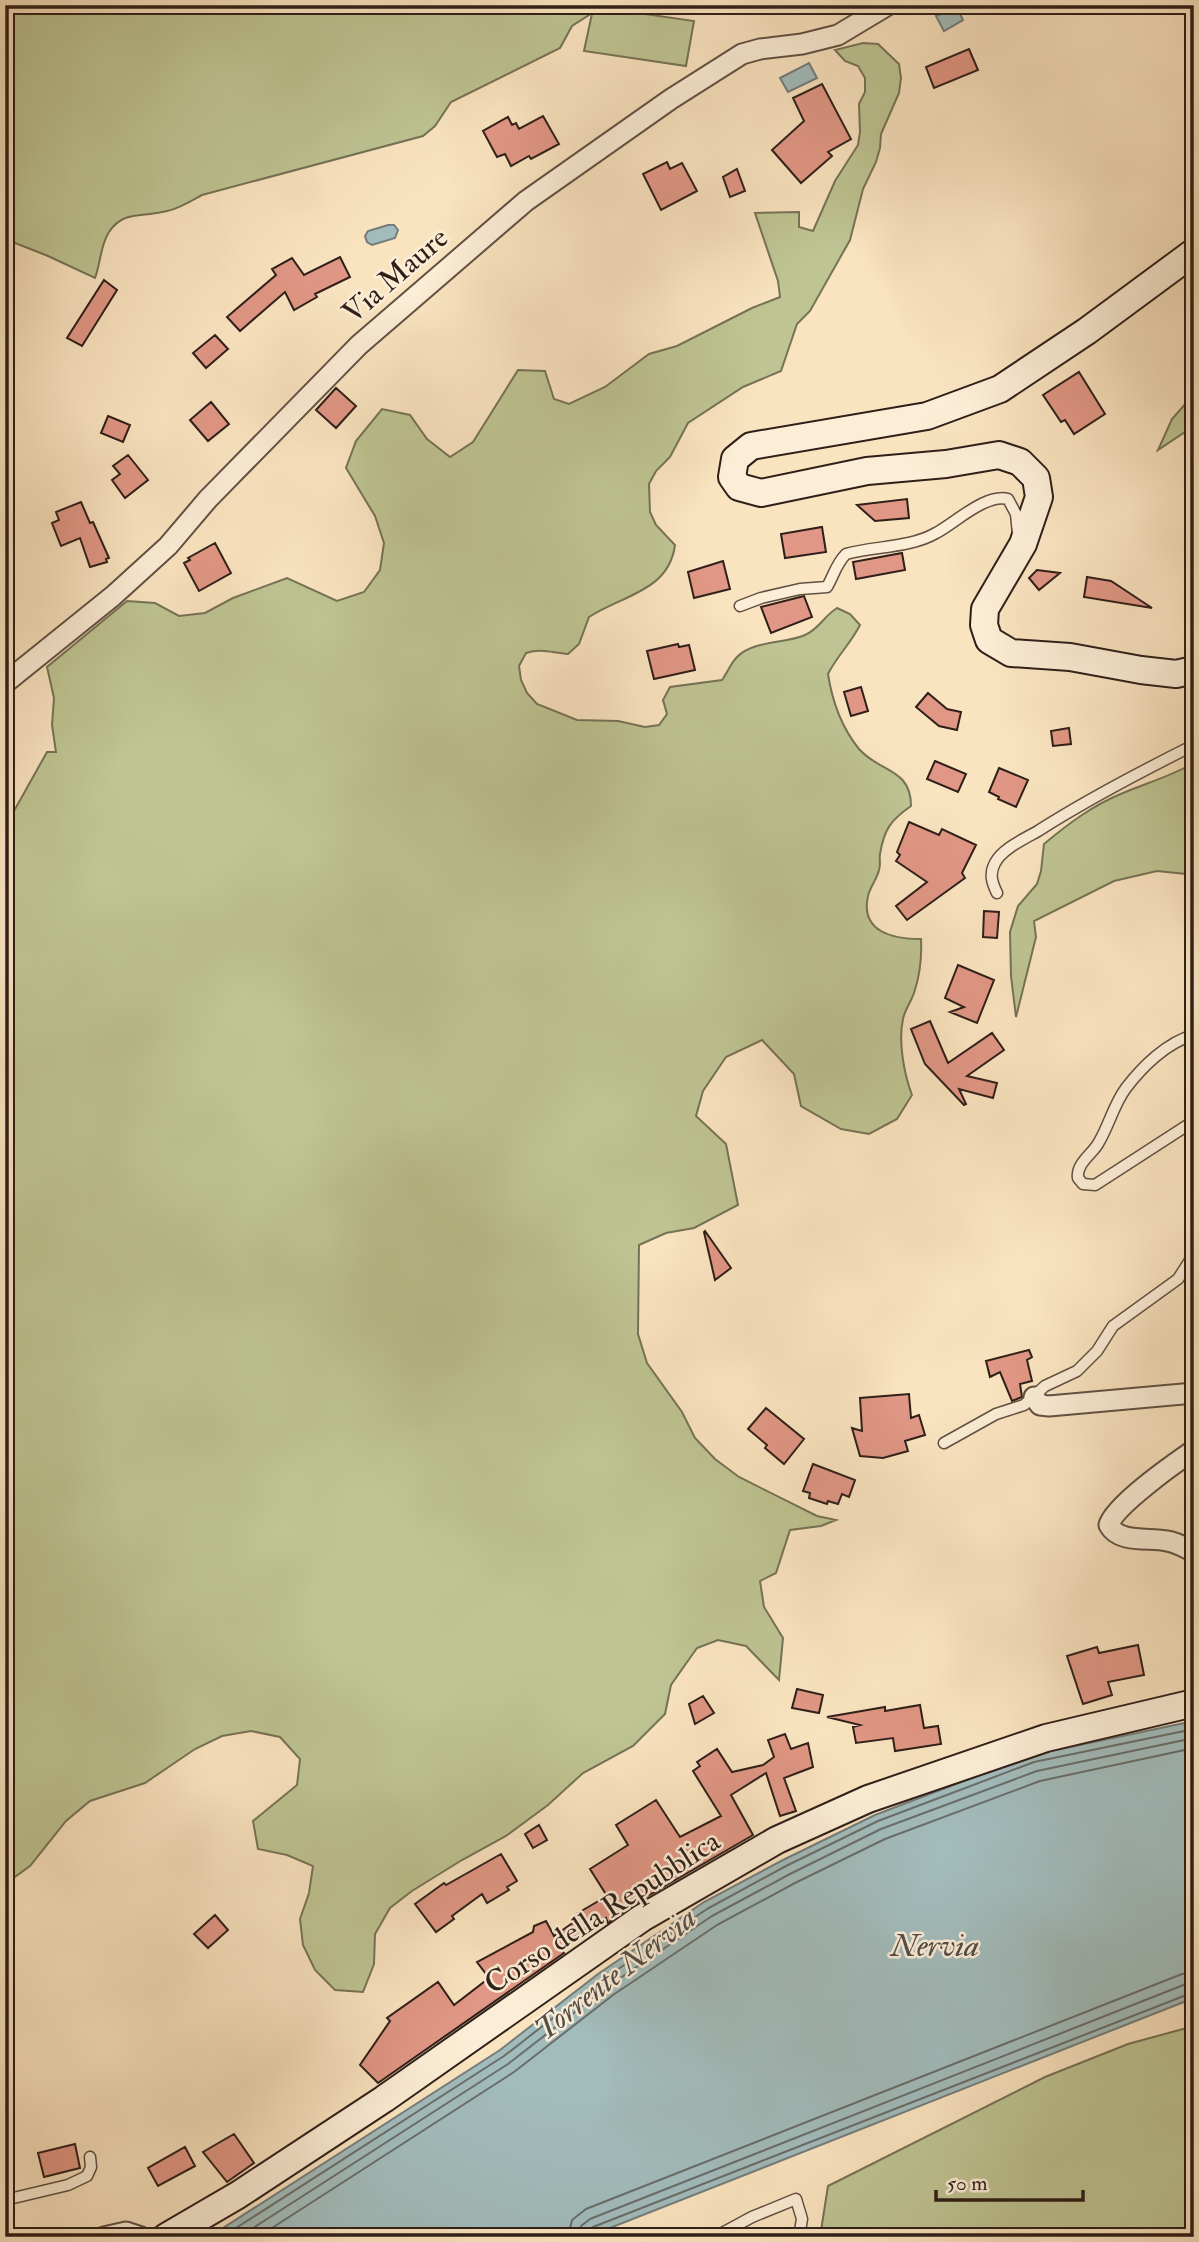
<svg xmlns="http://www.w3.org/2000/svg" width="1199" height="2242" font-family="'IM FELL Double Pica',serif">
<rect width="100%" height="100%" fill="#fae4c0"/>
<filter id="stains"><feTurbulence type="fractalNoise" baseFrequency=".00286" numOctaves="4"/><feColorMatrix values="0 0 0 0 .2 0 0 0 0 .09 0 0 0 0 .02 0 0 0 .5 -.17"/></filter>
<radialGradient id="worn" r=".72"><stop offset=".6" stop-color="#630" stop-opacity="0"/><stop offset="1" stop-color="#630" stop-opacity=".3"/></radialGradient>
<path fill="#bec492" stroke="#767256" stroke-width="2" d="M5 5H599L596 7 694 21 686 66 584 51 593 9 589 15 572 26 560 48 451 102 435 126 423 136 202 195C189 202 176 210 162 212 140 217 123 211 109 232 100 246 101 262 95 278L48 256 5 239C5 215 13 189 9 164L5 163Z
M863 43 878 44 899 64 901 78 899 93 881 134 880 148 876 162 863 189 850 240 810 311 797 324 781 371 743 387 688 423 670 457 656 471 649 484 650 512 656 525 675 545C669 591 623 595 589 617L579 644 568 654C552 653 542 648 526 653L519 666 521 680 527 693 537 704 577 720 618 721 645 727 659 725 667 714 663 700 670 687 722 680C727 673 731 663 737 657 754 640 785 644 805 635 819 629 824 616 837 608L850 614 860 625C851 643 837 656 828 674 832 700 842 728 859 749 880 773 911 768 911 806 891 820 884 829 880 854 879 859 881 865 879 870 877 879 870 887 868 896 860 932 893 939 921 939 922 958 920 975 914 993 911 1002 905 1009 903 1019 898 1041 904 1074 912 1095L897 1119 869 1134 841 1129 801 1106 794 1074 762 1040 726 1057 703 1091 696 1116 726 1144 738 1205 694 1228 666 1233 639 1245 638 1334 647 1363 682 1412 695 1438 715 1459 739 1477 817 1516 836 1520 821 1526 790 1530 776 1573 760 1581 764 1607 783 1638 779 1680 746 1646 718 1640 697 1648 671 1685 665 1714 633 1746 583 1773 548 1805 506 1836 462 1860 412 1891 390 1908 375 1934 374 1964 363 1992 335 1990 315 1970 303 1945 300 1919 309 1893 313 1866 287 1855 258 1849 253 1821 297 1785 300 1759 280 1737 251 1731 222 1736 195 1749 145 1783 90 1801 66 1821 30 1866 5 1884V827L47 752H56L52 725 54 698 47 667 127 601 155 603 179 616 205 613 233 598 287 578 337 601 364 592 380 570 384 543 375 516 346 468 356 441 382 409 410 415 427 439 450 457 473 442 518 370 545 371 554 399 569 404 605 387 649 354 677 346 752 308 780 297 778 281 755 213 799 212V227L813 231 835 181 858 145 860 132 859 104 865 92V78L858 66 845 61 835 50Z
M1194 394V426L1158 450 1172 419Z
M1194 763V883L1189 885 1186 874 1157 871 1114 881 1034 921 1036 937 1016 1017 1011 976 1010 932 1018 906 1037 884 1041 871 1044 844C1068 824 1093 805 1123 793 1147 783 1171 776 1194 763Z
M1194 2026V2237H820L828 2186 1045 2077 1128 2044Z"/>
<path fill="#a2bcbc" stroke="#747d7b" stroke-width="2" d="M956 6 963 20 944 31 936 16Z
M809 63 817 78 788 92 780 78Z
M388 225H394L398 230 395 238 372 245 367 242 365 236 368 231Z
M1194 1721V1998L587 2237H209L500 2050 598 1974 704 1902 783 1860 875 1815 1032 1755Z"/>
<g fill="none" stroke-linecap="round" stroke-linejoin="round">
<path stroke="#686e6a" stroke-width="2" d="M222 2237 504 2056 602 1980 707 1909 786 1866 878 1821 1034 1762 1194 1729
M239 2237 508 2064 607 1987 712 1916 790 1874 881 1829 1037 1771 1194 1738
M258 2237 514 2072 613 1995 717 1925 795 1883 885 1839 1040 1781 1194 1748
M568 2237 572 2220 586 2209 1182 1974 1194 1972
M579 2237 581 2226 590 2219 1186 1984 1194 1983
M588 2237V2231L593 2227 1194 1992"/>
</g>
<path fill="#e19785" stroke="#2f1f19" stroke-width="2" d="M969 49 978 70 934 88 926 67Z
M822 84 851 139 828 152 832 156 801 183 772 150 804 121 793 98Z
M543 116 559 144 531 159 529 156 511 166 505 154 497 157 483 131 508 117 512 125 516 123 519 129Z
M667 162 670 169 682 163 697 191 661 210 643 174Z
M737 169 745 191 730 197 723 177Z
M340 257 350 277 315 294 317 297 294 310 285 292 240 331 227 317 276 275 272 269 292 258 304 275Z
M104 280 117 290 82 346 67 338Z
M215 335 228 349 206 368 193 353Z
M1079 372 1105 414 1074 434 1065 420 1061 422 1043 395Z
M336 388 356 406 336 428 316 410Z
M211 402 229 424 208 441 190 420Z
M108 416 130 425 123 442 101 433Z
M128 455 148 480 125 498 112 480 120 474 113 466Z
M907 499 909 518 875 521 857 505Z
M81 502 90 523 93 522 109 558 106 559 107 562 90 567 80 538 61 546 52 523 59 520 56 512Z
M822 527 826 552 785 558 781 534Z
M215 543 231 573 199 591 184 563 190 560 188 558Z
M902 553 905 570 856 579 853 562Z
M723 561 730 589 694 598 688 572Z
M1037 570 1060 573 1039 590 1029 578Z
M1087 577 1111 581 1152 608 1084 597Z
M804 596 812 617 771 633 761 607Z
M678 644 679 647 689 645 695 670 654 679 647 651Z
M861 687 868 711 851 716 844 692Z
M928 693 947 709 961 712 957 730 939 726 916 707Z
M1069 728 1071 744 1053 746 1051 731Z
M935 761 966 774 958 792 927 779Z
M999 768 1028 780 1016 807 998 799 999 797 989 792Z
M909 822 939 835 942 829 976 845 962 873 965 878 907 920 896 906 927 882 896 861 900 855 897 852Z
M984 911 999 912 997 938 983 937Z
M958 965 994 980 977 1023 950 1012 964 1007 945 998Z
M930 1021 948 1063 992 1033 1004 1050 967 1076 997 1083 993 1098 959 1089 966 1104 964 1105 925 1064 911 1029Z
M705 1231 731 1268 715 1280 704 1232Z
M1029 1350 1032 1357 1027 1360 1032 1381 1020 1384 1022 1397 1012 1401 1000 1372 990 1377 986 1361Z
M909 1394 911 1418 919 1415 925 1435 905 1441 908 1451 883 1458 860 1456 852 1428 862 1431 860 1398Z
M766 1408 804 1439 784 1464 765 1448 767 1445 748 1429Z
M813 1464 855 1480 849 1497 842 1494 838 1504 828 1501 827 1504 809 1498 810 1493 803 1491Z
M1138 1645 1144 1675 1108 1682 1112 1695 1083 1704 1067 1656 1097 1647 1099 1653Z
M797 1689 823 1695 819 1713 792 1708Z
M703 1696 714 1713 695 1724 689 1704Z
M920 1705 924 1728 938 1726 941 1744 895 1751 893 1738 856 1743 853 1727 860 1725 827 1717 885 1707V1711Z
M785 1734 791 1749 808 1743 813 1767 784 1778 796 1811 780 1816 766 1773 731 1795 753 1835 634 1904 608 1923 606 1918 587 1928 561 1948 564 1953 378 2083 360 2065 390 2021 387 2018 438 1982 454 2005 489 1978 477 1962 533 1932 534 1926 546 1921 554 1936 581 1917 578 1913 607 1896 590 1869 628 1845 616 1825 656 1800 680 1837 721 1816 693 1771 700 1766 697 1762 717 1749 732 1772 763 1765 774 1757 768 1740Z
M539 1825 547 1840 533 1848 525 1834Z
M501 1854 517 1881 507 1887 509 1890 487 1903 482 1894 452 1916 454 1919 436 1932 415 1904 444 1883 446 1885Z
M215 1915 228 1930 208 1948 194 1934Z
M234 2134 254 2163 227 2182 203 2152Z
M75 2144 80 2168 44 2177 38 2153Z
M185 2147 195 2166 158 2186 148 2168Z"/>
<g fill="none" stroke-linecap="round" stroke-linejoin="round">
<g stroke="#625043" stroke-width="13">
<path id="service" d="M740 606 761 598 800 589 827 587C834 575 836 564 846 554 875 546 910 548 936 533 955 523 986 493 1008 499L1016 514 1018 534
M997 893C992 883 989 874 995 863 1002 849 1024 839 1038 831 1088 799 1140 772 1194 745
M1194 1035C1167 1042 1142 1067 1126 1088 1114 1104 1109 1125 1099 1142 1093 1154 1076 1163 1078 1178L1083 1184 1095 1185 1194 1121
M944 1443 996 1414 1024 1405 1045 1386 1077 1371 1097 1351 1113 1326 1178 1279 1194 1254
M5 2200 68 2185 87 2176 91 2167 90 2157
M715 2237 752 2217 796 2199 802 2219 799 2237"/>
</g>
<g stroke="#625043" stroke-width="23">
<path id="minor" d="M5 683 113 596 168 546 208 499 359 345 526 201 671 99 742 54 760 49 802 44 838 35 888 5
M1034 1397 1040 1405 1049 1406 1194 1393
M1194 1450C1175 1463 1114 1506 1109 1525 1119 1544 1150 1537 1167 1541 1176 1542 1186 1548 1194 1552
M104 2237 126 2232 141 2237"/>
</g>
<g stroke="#2f1f19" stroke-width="30">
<path id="secondary" d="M1194 252 1087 331 1000 389 927 416 751 446 735 459 732 477 739 487 761 493 867 471 946 464 999 455 1020 462 1036 478 1039 497 1023 544 985 609 984 625 989 640 1011 653 1070 657 1141 670 1176 674 1194 670
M166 2237 238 2195 384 2099 642 1918 777 1840 868 1799 1046 1738 1194 1703"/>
</g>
<use href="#service" stroke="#fcedd6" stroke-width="10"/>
<use href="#minor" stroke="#fcedd6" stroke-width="19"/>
<use href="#secondary" stroke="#fcedd6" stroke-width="26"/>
</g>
<g text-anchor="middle" stroke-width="5" stroke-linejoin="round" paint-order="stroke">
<g font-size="30" fill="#2f1f19" stroke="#fcedd6">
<text transform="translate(395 275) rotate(-41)" y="10">Via Maure</text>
<text transform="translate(602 1912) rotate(-33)" y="10">Corso della Repubblica</text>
</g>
<g font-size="32" font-style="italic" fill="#524e4a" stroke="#fcedd6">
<text x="935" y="1956">Nervia</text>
<text transform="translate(615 1973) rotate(-38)" y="11">Torrente Nervia</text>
</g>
</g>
<rect width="1199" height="2242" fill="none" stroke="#fae4c0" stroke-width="28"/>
<rect x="7" y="7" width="1185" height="2228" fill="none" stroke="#2f1f19" stroke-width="3.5"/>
<rect x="14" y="14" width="1171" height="2214" fill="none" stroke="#2f1f19" stroke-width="2"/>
<path d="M936 2190v10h147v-10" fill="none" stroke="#2f1f19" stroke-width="3.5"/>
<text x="947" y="2190" font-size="21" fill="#2f1f19" stroke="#fcedd6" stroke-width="5" paint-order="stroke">50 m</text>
<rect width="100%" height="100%" filter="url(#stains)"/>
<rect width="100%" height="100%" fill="url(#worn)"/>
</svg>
